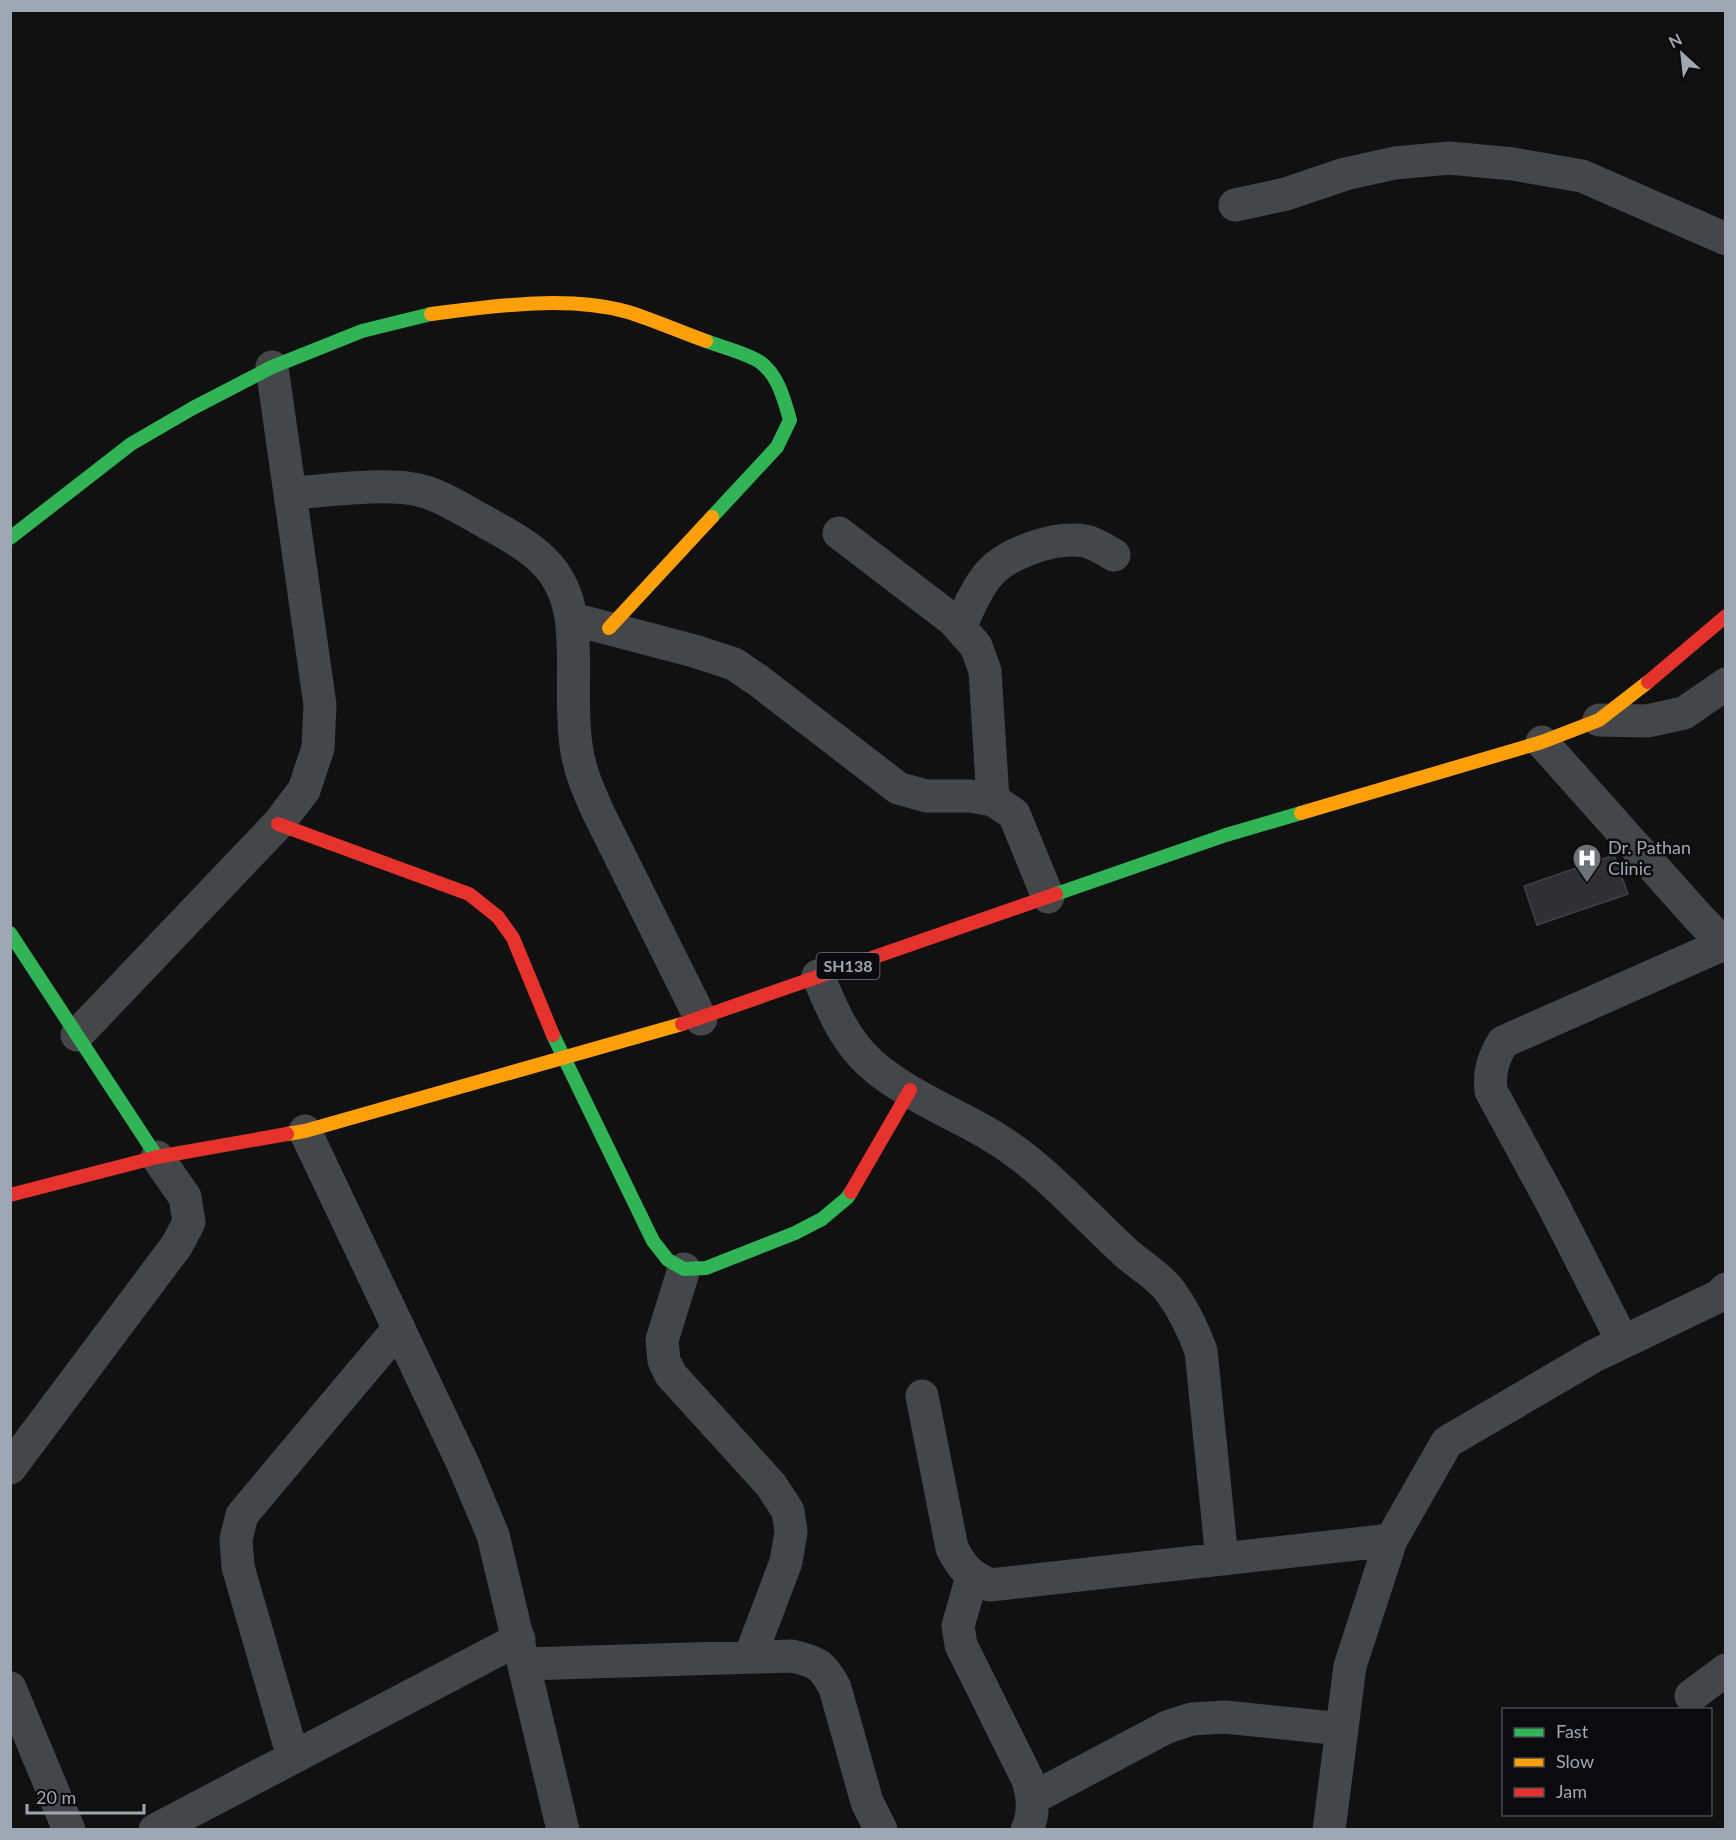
<svg xmlns="http://www.w3.org/2000/svg" width="1736" height="1840" font-family="Lato,sans-serif">
<rect width="100%" height="100%" fill="#111"/>
<path fill="#303032" stroke="#3f4145" stroke-width="1.5" d="M1614 855 1628 894 1537 925 1524 886Z"/>
<g fill="none" stroke-linecap="round" stroke-linejoin="round">
<path stroke="#45464a" stroke-width="33" d="M1235 205 1286 194 1345 174 1395 163 1449 158 1513 164 1582 176 1726 239
M290 493C328 491 377 483 413 489 438 493 458 507 480 519 524 544 563 561 571 618 577 660 570 703 576 745 579 770 589 792 599 814L701 1019
M839 533 954 621 976 646 985 671 993 800
M584 622 694 651 734 664 759 681 898 788 926 796H970L993 800 1014 814 1048 897
M960 628C967 611 974 594 985 579 1003 553 1055 536 1085 541 1095 543 1105 550 1114 555
M1599 720 1647 721 1684 713 1726 684
M1542 742 1698 917 1726 946
M818 976C830 1004 841 1032 862 1055 893 1089 952 1112 992 1136 1044 1167 1081 1212 1125 1252 1139 1265 1159 1276 1170 1291 1184 1310 1193 1329 1201 1351L1222 1559
M77 1035 278 824 304 790 318 748 320 705 272 367
M305 1131 464 1466 493 1535 563 1830
M684 1269 662 1340 664 1361 671 1375 771 1485 788 1511 791 1532 786 1562 750 1657
M1623 1342 1552 1203 1491 1091C1489 1071 1493 1059 1503 1042L1724 944
M922 1396 952 1548C962 1568 969 1575 990 1585L1391 1540
M10 1468 177 1245 189 1222 185 1197 157 1157
M972 1577 958 1626 961 1645 1028 1780C1033 1796 1035 1813 1027 1830
M525 1664 792 1656C818 1662 823 1665 835 1688L867 1802 881 1830
M10 1688 69 1830
M1691 1696 1726 1670
M293 1757 238 1567 236 1539 242 1515 399 1328
M1033 1798 1167 1727 1192 1719 1225 1717 1342 1729
M155 1830 519 1639
M1329 1830 1350 1666 1391 1540 1447 1442 1594 1356 1719 1296 1726 1289"/>
<path stroke="#30b455" stroke-width="14" d="M706 341C719 346 749 354 760 362 778 375 784 399 790 420L777 447 712 517
M10 538 131 444 193 408 272 367 362 331 431 314
M1056 894 1226 835 1301 813
M10 933 157 1157
M553 1035 653 1241 668 1260 684 1269 706 1268 795 1233 822 1219 847 1198 851 1192"/>
<path stroke="#ff9f0a" stroke-width="14" d="M431 314C493 306 567 295 628 312 654 320 680 332 706 341
M609 628 712 517
M1301 813 1542 742 1599 720 1648 682
M287 1134 305 1131 682 1024"/>
<path stroke="#e5322d" stroke-width="14" d="M1648 682 1726 616
M278 824 469 894 498 917 513 938 553 1035
M682 1024 1056 894
M851 1192 910 1090
M10 1195 157 1157 287 1134"/>
</g>
<defs>
<g id="hospital-pin" transform="scale(1.5)"><path d="M0 17L-7.5 6A9.5 9.5 0 1 1 7.5 6Z" fill="#6e727b" stroke="#0b0b0d"/><path d="M-5-5h3v3.5h4V-5h3V5h-3V1.5h-4V5h-3Z" fill="#fff"/></g>
</defs>
<g fill-rule="evenodd">
<use href="#hospital-pin" x="1587" y="858"/>
</g>
<g text-anchor="middle" stroke-width="5" stroke-linejoin="round" paint-order="stroke">
<rect fill="#0b0b0d" stroke="#737882" stroke-width="1.5" x="816.5" y="953" width="63" height="26" rx="4.5"/>
<g font-size="16" font-weight="bold" fill="#a0a7b4">
<text x="848" y="972">SH138</text>
</g>
<g font-size="18" fill="#a0a7b4" stroke="#0b0b0d" text-anchor="start">
<text x="1608" y="854">Dr. Pathan<tspan x="1608" dy="21">Clinic</tspan></text>
</g>
</g>
<rect width="1736" height="1840" fill="none" stroke="#a0a7b4" stroke-width="24"/>
<rect x="1502" y="1708" width="210" height="108" fill="#0b0b0d" stroke="#474950" stroke-width="1.5"/>
<rect x="1514" y="1728" width="30" height="9" fill="#30b455" stroke="#474950" stroke-width="1.5"/>
<text x="1556" y="1738" font-size="18" fill="#a0a7b4">Fast</text>
<rect x="1514" y="1758" width="30" height="9" fill="#ff9f0a" stroke="#474950" stroke-width="1.5"/>
<text x="1556" y="1768" font-size="18" fill="#a0a7b4">Slow</text>
<rect x="1514" y="1788" width="30" height="9" fill="#e5322d" stroke="#474950" stroke-width="1.5"/>
<text x="1556" y="1798" font-size="18" fill="#a0a7b4">Jam</text>
<g transform="translate(1682 54) rotate(333)" stroke="#0b0b0d" stroke-width="4.5" paint-order="stroke">
<path d="M0-4.5L10 22L0 15L-10 22Z" fill="#a0a7b4"/>
<text y="-9" font-size="16" font-weight="bold" text-anchor="middle" fill="#a0a7b4">N</text>
</g>
<path d="M27 1804v9h117v-9" fill="none" stroke="#a0a7b4" stroke-width="3"/>
<text x="36" y="1804" font-size="18" fill="#a0a7b4" stroke="#0b0b0d" stroke-width="4.5" paint-order="stroke">20 m</text>
</svg>
